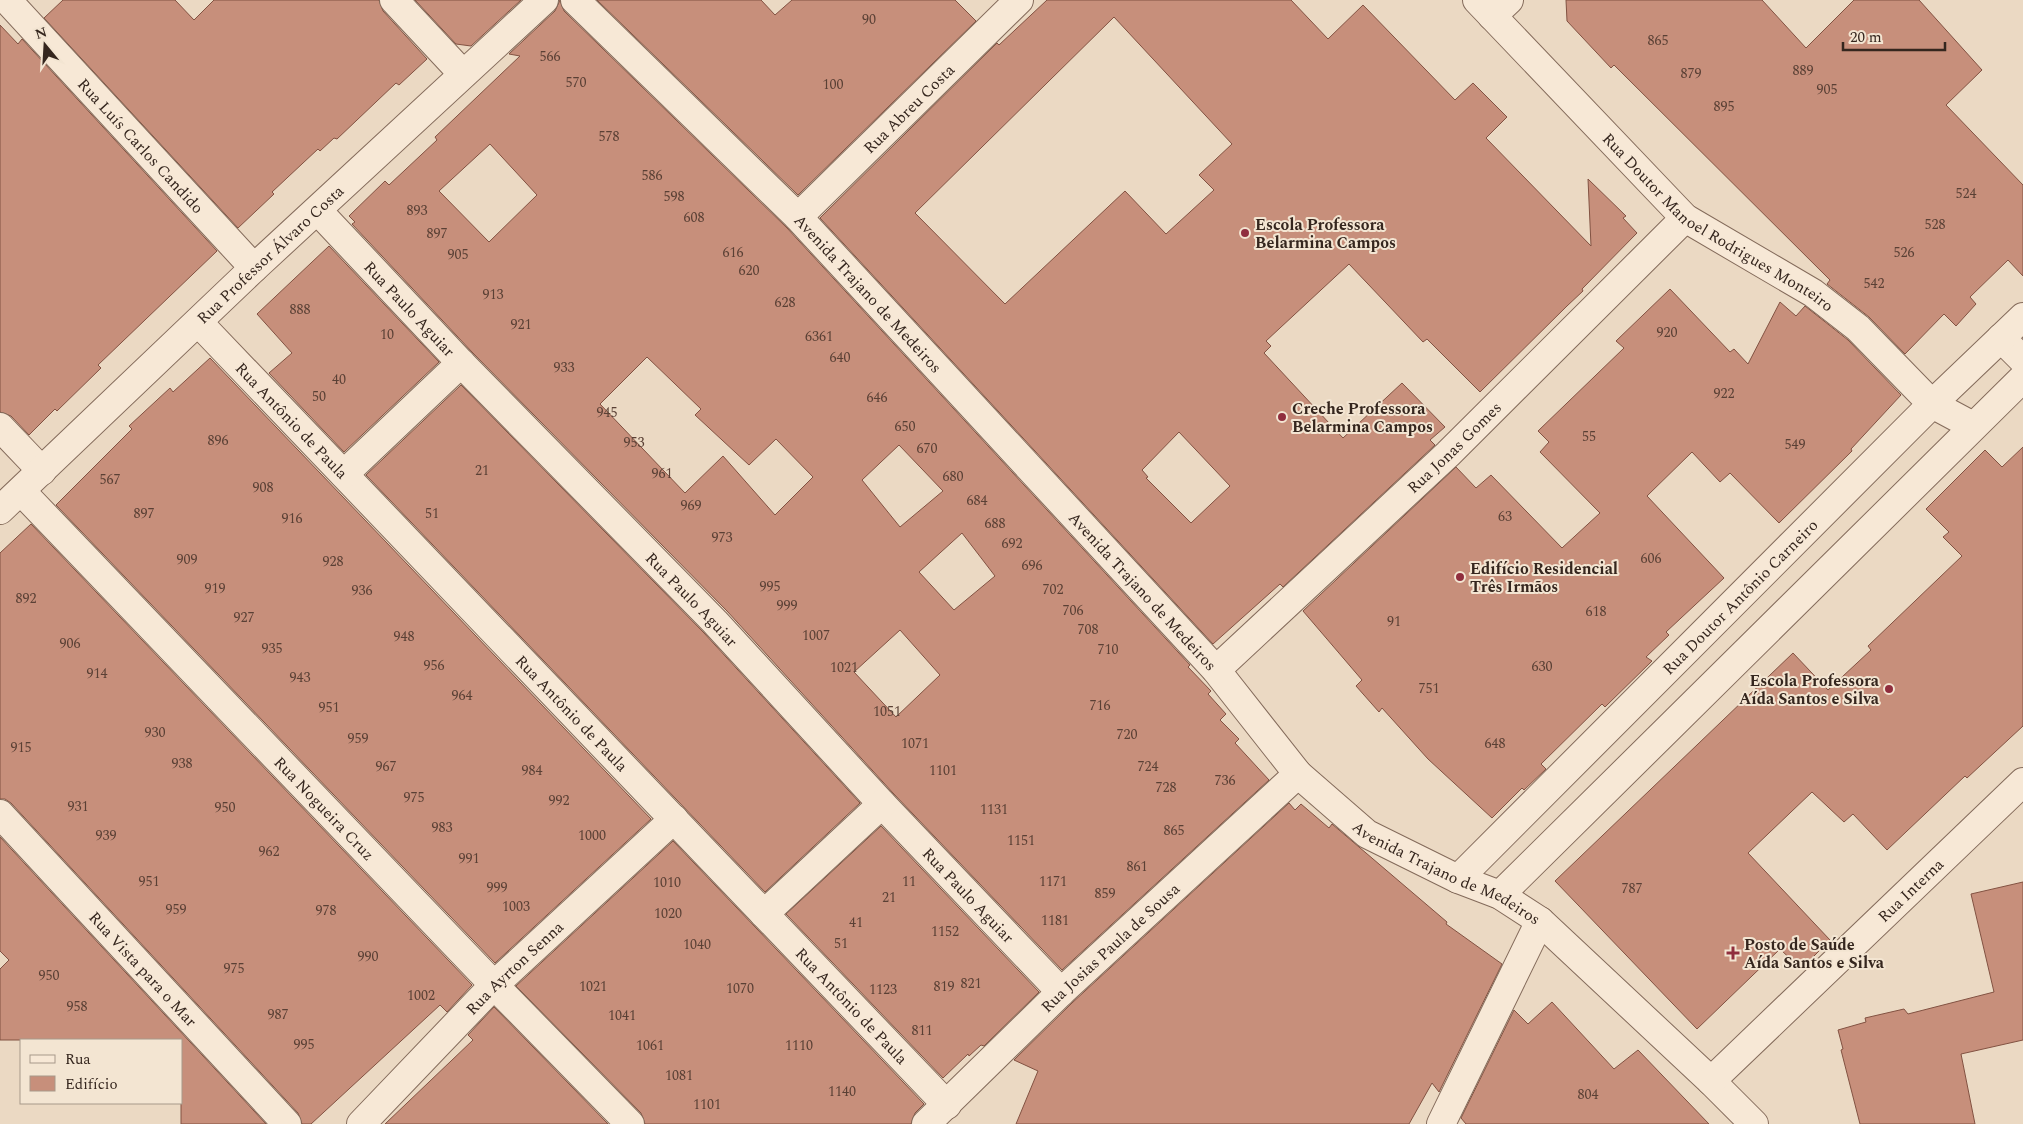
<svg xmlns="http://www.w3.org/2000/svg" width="2023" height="1124" font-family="Spectral,serif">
<rect width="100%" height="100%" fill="#ebd9c3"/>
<path fill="#c78f7b" stroke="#825242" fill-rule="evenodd" d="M63 0H175L194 20 214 0H379L383 11 427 59 399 85 396 83 337 139 334 138 320 151 318 149 272 192 274 194 238 228 44 18Z
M415 0H521L471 46 456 44Z
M560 0 564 11 787 228 1190 665 1188 667 1211 691 1208 694 1226 714 1220 720 1239 739 1235 743 1269 780 1062 970 893 793 727 611 472 352 352 224 355 222 349 216 385 181 389 185 437 140 435 137 520 56 509 54 555 11ZM490 144 537 195 489 242 439 191ZM647 357 701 409 695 415 749 465 776 439 813 477 775 515 723 456 685 493 600 404ZM899 445 943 491 900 527 862 480ZM962 533 995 576 954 610 919 572ZM900 630 940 675 896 717 854 672Z
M597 0H761L775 15 792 0H955L976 21 798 195Z
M1047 0H1291L1328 39 1363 5 1455 100 1473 83 1507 117 1486 138 1591 246 1588 179 1626 216 1623 218 1637 233 1582 289 1583 291 1567 306 1480 392 1427 339 1423 342 1349 264 1266 341 1271 346 1264 353 1343 438 1402 383 1445 427 1430 440 1435 445 1283 587 1280 584 1213 644 820 218 997 43 999 45ZM1114 17 1232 144 1199 175 1214 190 1166 234 1125 191 1005 304 915 213ZM1179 432 1230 486 1191 523 1146 478 1148 477 1142 470Z
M1566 0H1762L1806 48 1854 0H1919L1982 70 1946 105 2023 185V276L2008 260 1970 297 1976 304 1956 326 1944 314 1905 354 1869 317 1827 284 1830 280 1614 65 1611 68 1567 21Z
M0 25 18 44 22 39 217 251 98 365 101 368 57 411 55 409 29 435 11 416 0 412Z
M329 246 439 362 344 452 269 373 292 353 257 314Z
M1670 289 1730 352 1734 349 1748 364 1780 302 1796 316 1805 306 1848 340 1901 395 1851 449 1852 451 1779 523 1730 473 1720 482 1692 452 1647 496 1724 578 1666 632 1669 635 1646 657 1652 661 1605 707 1602 704 1541 764 1546 769 1524 790 1522 788 1492 818 1428 759 1382 708 1379 712 1356 686 1362 680 1303 611 1456 467 1476 488 1491 475 1562 548 1600 513 1540 452 1549 442 1538 431 1624 348 1616 341Z
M210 358 651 819 495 963 56 505 132 429 129 426 170 388 173 392Z
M461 385 704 633 860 803 765 892 366 475Z
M2023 447V726L1967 778 1965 776 1887 850 1853 814 1844 822 1812 792 1748 853 1830 940 1801 969 1780 949 1697 1029 1555 881 1793 653 1828 690 1871 650 1868 646 1962 556 1943 537 1949 532 1926 509 1985 450 2002 467Z
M31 524 472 985 447 1012 440 1005 311 1124H302L298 1113 11 803 5 799H0V553Z
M1289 803 1295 810 1301 804 1329 828 1332 824 1447 922 1446 924 1502 964 1439 1092 1432 1083 1409 1124H1016L1038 1071 1014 1060 1072 1003Z
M881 826 1039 992 984 1046 981 1045 969 1056 968 1054 943 1078 786 914Z
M0 837 266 1124H181V1040H0V969L9 960 0 951Z
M673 841 924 1104 915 1113 911 1124H645L641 1113 516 986Z
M2023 882V1040L1961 1054 1975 1124H1860L1841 1050 1843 1049 1838 1030 1866 1022 1865 1018 1904 1009 1908 1014 1994 992 1971 894Z
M1552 1002 1614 1069 1638 1050 1709 1124H1466L1461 1118 1514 1010 1528 1024Z
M494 1007 608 1124H385L473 1040 468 1035Z"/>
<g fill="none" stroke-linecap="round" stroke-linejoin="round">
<g stroke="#846b5b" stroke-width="30">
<g id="minor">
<path id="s1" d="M7 0 254 268"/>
<path d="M394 0 463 74"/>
<path id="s2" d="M575 0 798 217 1216 670 1298 774 1367 834 1458 879 1500 895 1540 921 1711 1081 1754 1124"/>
<path id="s3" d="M1477 0 1685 218 1813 293 1858 328 1932 404 1973 426"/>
<path d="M1492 16 1509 0"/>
<path id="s4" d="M318 211 461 363 715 622 882 804 1061 992"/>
<path id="s5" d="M798 217 1019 0"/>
<path id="s6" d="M198 322 947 1105"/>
<path d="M2001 338 2023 360"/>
<path d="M0 427 42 471"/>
<path d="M344 474 461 363"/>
<path id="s7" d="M21 491 494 985 630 1124"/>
<path id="s8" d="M0 510 254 268 544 0"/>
<path id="s9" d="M1216 670 1448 454 1685 218"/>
<path id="s10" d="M0 814 287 1124"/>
<path id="s11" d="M1458 879 1932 404 2023 317"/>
<path d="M1500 895 2023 378"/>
<path d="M764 914 882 804"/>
<path id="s12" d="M1711 1081 2023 782"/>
<path id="s13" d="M361 1124 494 985 674 819"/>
<path id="s14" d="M926 1124 1061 992 1298 774"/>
<path d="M1441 1124 1540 921"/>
</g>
</g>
<use href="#minor" stroke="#f7e8d6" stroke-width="28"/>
</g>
<g fill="#902e3e" stroke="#f3e5d2" stroke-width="2">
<circle cx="1245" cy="233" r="5"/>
<circle cx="1282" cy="417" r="5"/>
<circle cx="1460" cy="577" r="5"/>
<circle cx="1889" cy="689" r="5"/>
<path d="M1730.5 945.5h5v5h5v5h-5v5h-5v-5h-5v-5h5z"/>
</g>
<g text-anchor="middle" stroke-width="4" stroke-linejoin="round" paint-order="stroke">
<g font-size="14" fill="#5a4035">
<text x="869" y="24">90</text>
<text x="1658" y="45">865</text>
<text x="550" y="61">566</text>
<text x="1803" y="75">889</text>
<text x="1691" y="78">879</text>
<text x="576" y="87">570</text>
<text x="833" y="89">100</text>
<text x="1827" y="94">905</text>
<text x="1724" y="111">895</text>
<text x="609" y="141">578</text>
<text x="652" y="180">586</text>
<text x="1966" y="198">524</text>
<text x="674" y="201">598</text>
<text x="417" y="215">893</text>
<text x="694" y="222">608</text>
<text x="1935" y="229">528</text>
<text x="437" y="238">897</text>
<text x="733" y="257">616</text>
<text x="1904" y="257">526</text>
<text x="458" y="259">905</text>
<text x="749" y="275">620</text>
<text x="1874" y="288">542</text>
<text x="493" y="299">913</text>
<text x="785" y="307">628</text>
<text x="300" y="314">888</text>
<text x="521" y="329">921</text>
<text x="1667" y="337">920</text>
<text x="387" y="339">10</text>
<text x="819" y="341">6361</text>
<text x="840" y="362">640</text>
<text x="564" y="372">933</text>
<text x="339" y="384">40</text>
<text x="1724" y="398">922</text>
<text x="319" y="401">50</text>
<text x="877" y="402">646</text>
<text x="607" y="417">945</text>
<text x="905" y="431">650</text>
<text x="1589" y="441">55</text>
<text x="218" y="445">896</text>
<text x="634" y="447">953</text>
<text x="1795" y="449">549</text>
<text x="927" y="453">670</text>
<text x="482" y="475">21</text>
<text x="662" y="478">961</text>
<text x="953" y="481">680</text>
<text x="110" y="484">567</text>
<text x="263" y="492">908</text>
<text x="977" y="505">684</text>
<text x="691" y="510">969</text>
<text x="144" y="518">897</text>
<text x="432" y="518">51</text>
<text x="1505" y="521">63</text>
<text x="292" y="523">916</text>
<text x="995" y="528">688</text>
<text x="722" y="542">973</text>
<text x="1012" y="548">692</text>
<text x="1651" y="563">606</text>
<text x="187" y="564">909</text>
<text x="333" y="566">928</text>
<text x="1032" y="570">696</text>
<text x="770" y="591">995</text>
<text x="215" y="593">919</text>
<text x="1053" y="594">702</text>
<text x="362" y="595">936</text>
<text x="26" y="603">892</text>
<text x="787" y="610">999</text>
<text x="1073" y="615">706</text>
<text x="1596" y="616">618</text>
<text x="244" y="622">927</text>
<text x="1394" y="626">91</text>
<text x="1088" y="634">708</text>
<text x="816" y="640">1007</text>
<text x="404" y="641">948</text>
<text x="70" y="648">906</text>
<text x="272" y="653">935</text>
<text x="1108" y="654">710</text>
<text x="434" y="670">956</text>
<text x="1542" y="671">630</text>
<text x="844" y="672">1021</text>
<text x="97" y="678">914</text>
<text x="300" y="682">943</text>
<text x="1429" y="693">751</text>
<text x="462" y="700">964</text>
<text x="1100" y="710">716</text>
<text x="329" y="712">951</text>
<text x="887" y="716">1051</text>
<text x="155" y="737">930</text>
<text x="1127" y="739">720</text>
<text x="358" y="743">959</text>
<text x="915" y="748">1071</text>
<text x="1495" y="748">648</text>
<text x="21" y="752">915</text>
<text x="182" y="768">938</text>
<text x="386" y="771">967</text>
<text x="1148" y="771">724</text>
<text x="532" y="775">984</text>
<text x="943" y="775">1101</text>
<text x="1225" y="785">736</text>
<text x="1166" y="792">728</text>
<text x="414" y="802">975</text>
<text x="559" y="805">992</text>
<text x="78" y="811">931</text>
<text x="225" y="812">950</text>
<text x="994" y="814">1131</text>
<text x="442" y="832">983</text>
<text x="1174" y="835">865</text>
<text x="106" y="840">939</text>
<text x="592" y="840">1000</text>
<text x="1021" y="845">1151</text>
<text x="269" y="856">962</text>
<text x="469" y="863">991</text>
<text x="1137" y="871">861</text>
<text x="149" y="886">951</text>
<text x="909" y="886">11</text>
<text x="1053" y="886">1171</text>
<text x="667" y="887">1010</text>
<text x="497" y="892">999</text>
<text x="1632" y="893">787</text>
<text x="1105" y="898">859</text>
<text x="889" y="902">21</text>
<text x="516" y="911">1003</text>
<text x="176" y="914">959</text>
<text x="326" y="915">978</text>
<text x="668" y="918">1020</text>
<text x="1055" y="925">1181</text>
<text x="856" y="927">41</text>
<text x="945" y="936">1152</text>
<text x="841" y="948">51</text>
<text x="697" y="949">1040</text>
<text x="368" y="961">990</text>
<text x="234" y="973">975</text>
<text x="49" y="980">950</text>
<text x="971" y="988">821</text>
<text x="593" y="991">1021</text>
<text x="944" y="991">819</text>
<text x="740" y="993">1070</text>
<text x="883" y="994">1123</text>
<text x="421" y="1000">1002</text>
<text x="77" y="1011">958</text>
<text x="278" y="1019">987</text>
<text x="622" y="1020">1041</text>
<text x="922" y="1035">811</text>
<text x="304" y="1049">995</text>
<text x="650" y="1050">1061</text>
<text x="799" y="1050">1110</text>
<text x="679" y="1080">1081</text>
<text x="842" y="1096">1140</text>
<text x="1588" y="1099">804</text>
<text x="707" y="1109">1101</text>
</g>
<g font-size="16" fill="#35261e" stroke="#f3e5d2">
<text dy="6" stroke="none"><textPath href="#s5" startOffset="155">Rua Abreu Costa</textPath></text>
<text dy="6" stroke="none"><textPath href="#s1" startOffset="198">Rua Luís Carlos Candido</textPath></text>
<text dy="6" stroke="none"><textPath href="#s3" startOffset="330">Rua Doutor Manoel Rodrigues Monteiro</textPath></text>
<text dy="6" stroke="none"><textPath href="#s8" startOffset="372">Rua Professor Álvaro Costa</textPath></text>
<text dy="6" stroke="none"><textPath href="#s2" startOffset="415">Avenida Trajano de Medeiros</textPath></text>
<text dy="6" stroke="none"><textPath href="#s4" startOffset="134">Rua Paulo Aguiar</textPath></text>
<text dy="6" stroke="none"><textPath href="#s6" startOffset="136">Rua Antônio de Paula</textPath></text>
<text dy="6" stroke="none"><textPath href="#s9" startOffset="326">Rua Jonas Gomes</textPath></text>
<text dy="6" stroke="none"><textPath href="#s2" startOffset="820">Avenida Trajano de Medeiros</textPath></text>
<text dy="6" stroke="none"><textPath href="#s11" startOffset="399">Rua Doutor Antônio Carneiro</textPath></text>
<text dy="6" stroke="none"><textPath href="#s4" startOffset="539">Rua Paulo Aguiar</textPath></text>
<text dy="6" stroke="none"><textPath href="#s6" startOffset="541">Rua Antônio de Paula</textPath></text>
<text dy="6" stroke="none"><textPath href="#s7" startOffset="439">Rua Nogueira Cruz</textPath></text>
<text dy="6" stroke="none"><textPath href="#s2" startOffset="1240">Avenida Trajano de Medeiros</textPath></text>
<text dy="6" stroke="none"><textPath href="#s12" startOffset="276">Rua Interna</textPath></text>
<text dy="6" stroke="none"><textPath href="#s4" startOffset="944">Rua Paulo Aguiar</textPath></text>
<text dy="6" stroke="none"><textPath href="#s14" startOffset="255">Rua Josias Paula de Sousa</textPath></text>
<text dy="6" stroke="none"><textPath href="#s13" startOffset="219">Rua Ayrton Senna</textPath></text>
<text dy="6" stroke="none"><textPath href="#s10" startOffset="211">Rua Vista para o Mar</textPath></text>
<text dy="6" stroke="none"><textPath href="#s6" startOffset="946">Rua Antônio de Paula</textPath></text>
</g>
<g font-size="16" font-weight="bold" fill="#35261e" stroke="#f3e5d2" text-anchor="start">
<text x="1255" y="230">Escola Professora<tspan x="1255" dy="18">Belarmina Campos</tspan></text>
<text x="1292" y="414">Creche Professora<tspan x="1292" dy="18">Belarmina Campos</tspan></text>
<text x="1470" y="574">Edifício Residencial<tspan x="1470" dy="18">Três Irmãos</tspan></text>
<text x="1879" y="686" text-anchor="end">Escola Professora<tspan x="1879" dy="18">Aída Santos e Silva</tspan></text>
<text x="1744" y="950">Posto de Saúde<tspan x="1744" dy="18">Aída Santos e Silva</tspan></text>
</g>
</g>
<rect x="20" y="1039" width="162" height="65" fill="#f3e5d2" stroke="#a7998a"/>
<rect x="30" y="1055" width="25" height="8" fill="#f7e8d6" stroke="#a7998a"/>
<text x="65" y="1064" font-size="15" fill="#35261e">Rua</text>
<rect x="30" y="1076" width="25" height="15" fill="#c78f7b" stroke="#a7998a"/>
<text x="65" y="1089" font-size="15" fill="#35261e">Edifício</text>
<g transform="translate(45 45) rotate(342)" stroke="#f3e5d2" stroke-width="4" paint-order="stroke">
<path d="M0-4L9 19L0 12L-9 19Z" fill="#35261e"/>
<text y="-8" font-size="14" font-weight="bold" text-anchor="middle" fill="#35261e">N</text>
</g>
<path d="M1843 42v8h102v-8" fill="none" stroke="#35261e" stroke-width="2.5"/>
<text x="1850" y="42" font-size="15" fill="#35261e" stroke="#f3e5d2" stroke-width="4" paint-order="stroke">20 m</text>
</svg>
